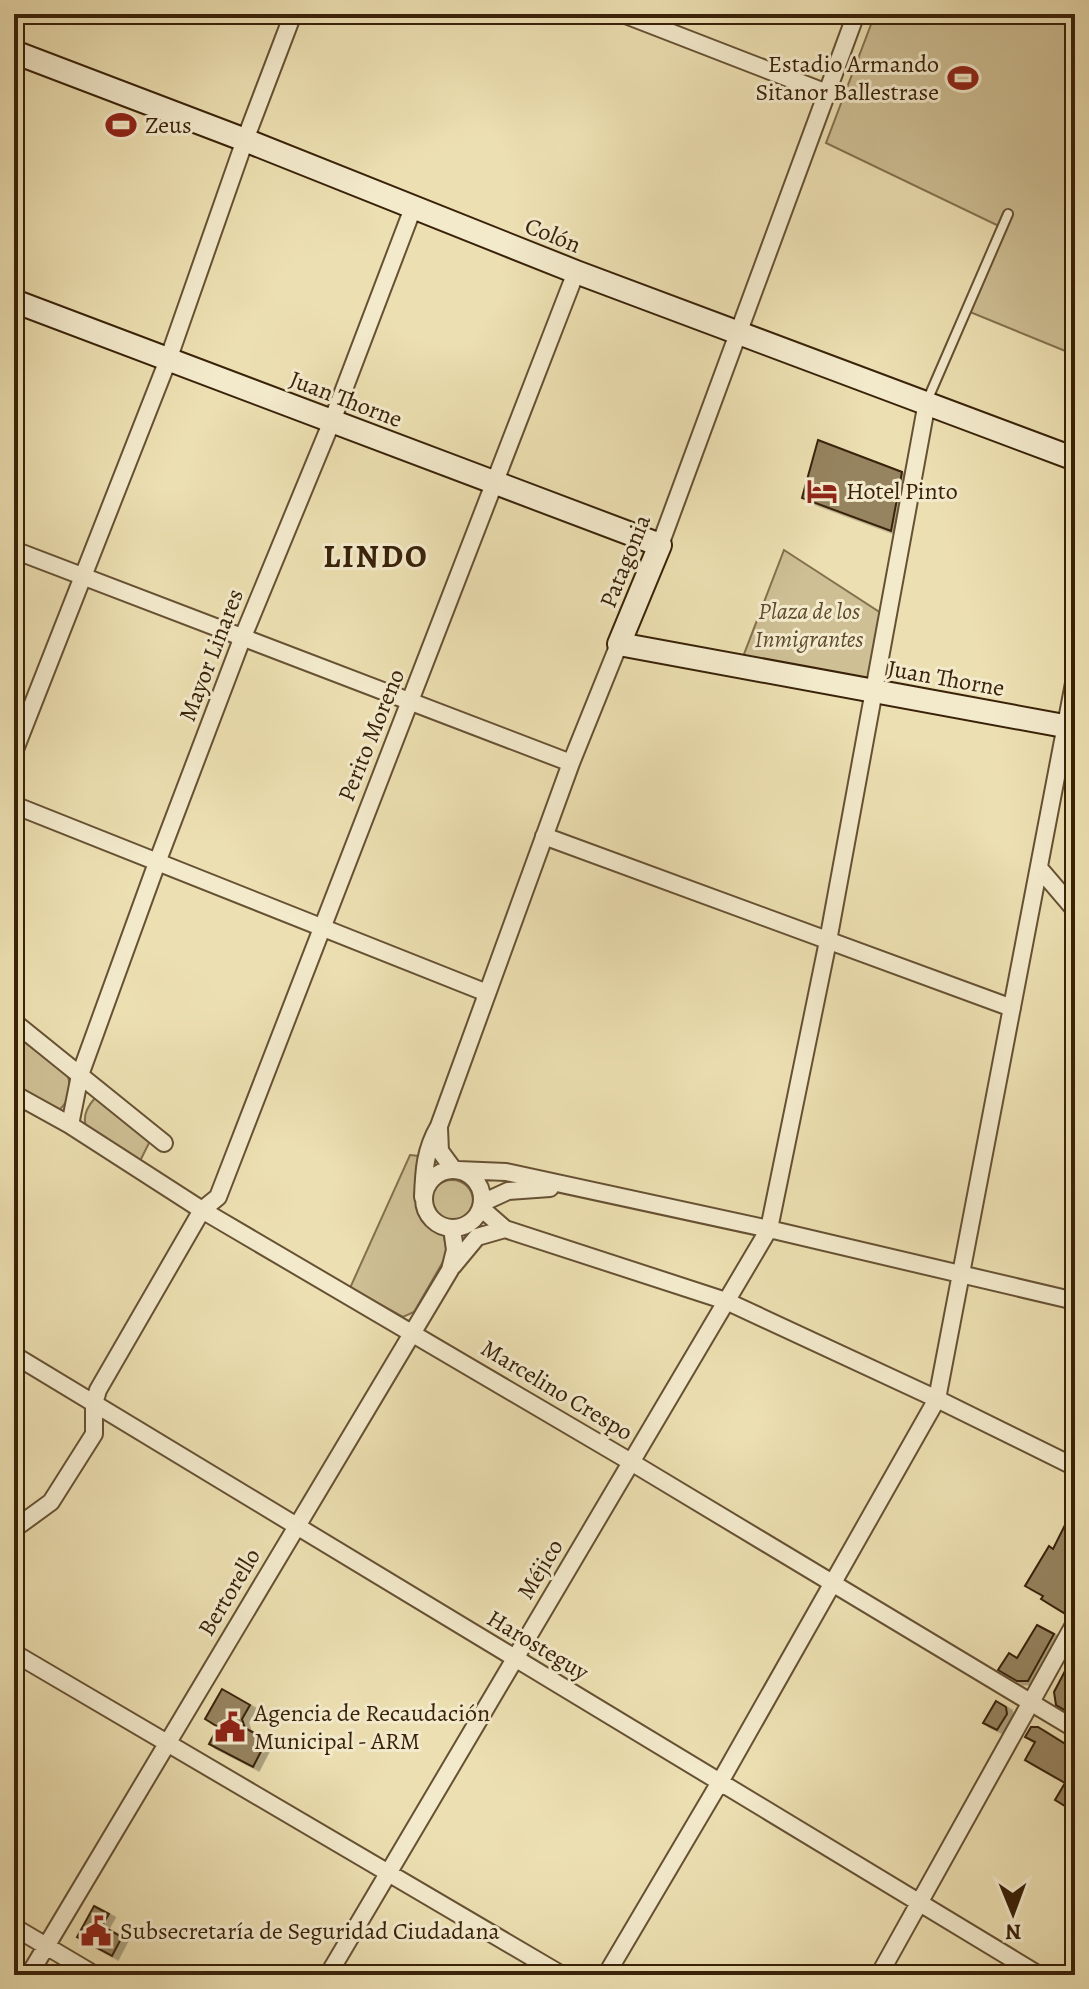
<svg xmlns="http://www.w3.org/2000/svg" width="1089" height="1989" font-family="Alegreya,serif">
<defs>
<filter id="shadow"><feDropShadow dx="6" dy="3.5" stdDeviation="0" flood-color="#0004"/></filter>
</defs>
<rect width="100%" height="100%" fill="#ecdfb1"/>
<filter id="stains"><feTurbulence type="fractalNoise" baseFrequency=".0025" numOctaves="4"/><feColorMatrix values="0 0 0 0 .2 0 0 0 0 .09 0 0 0 0 .02 0 0 0 .5 -.17"/></filter>
<radialGradient id="worn" r=".72"><stop offset=".6" stop-color="#630" stop-opacity="0"/><stop offset="1" stop-color="#630" stop-opacity=".3"/></radialGradient>
<path fill="#cebf94" stroke="#84704e" stroke-width="2" d="M875 14H1075V355L965 310 1001 227 826 143Z
M784 550 884 615 869 681 741 662Z
M14 1034 67 1074C72 1087 70 1101 59 1110L14 1088Z
M95 1098H99L151 1139 140 1161 88 1131C81 1119 86 1108 95 1098Z
M410 1155 419 1156C420 1183 412 1220 443 1231L447 1254 444 1260 414 1312 403 1317 350 1288Z
M431 1201a21 21 0 1 1 42 0a21 21 0 1 1-42 0Z"/>
<path fill="#968460" stroke="#392209" stroke-width="2" filter="url(#shadow)" d="M818 440 902 472 891 531 802 498Z
M1075 1505V1532L1071 1540 1075 1543V1594L1064 1613 1041 1599 1043 1596 1025 1586 1049 1546 1053 1549Z
M1037 1625 1054 1634 1028 1681H1017L998 1670 1009 1653 1017 1658Z
M1075 1652V1716L1056 1705 1054 1692Z
M222 1689 250 1705 242 1719 245 1728 267 1740 253 1767 209 1744 218 1727 205 1719Z
M996 1701 1006 1707 1007 1714 997 1730 983 1723Z
M1031 1727H1038L1075 1750V1812L1055 1800 1065 1783 1025 1760 1035 1742 1025 1737Z
M94 1906 109 1914 102 1926 122 1937 112 1956 77 1937Z"/>
<g fill="none" stroke-linecap="round" stroke-linejoin="round">
<g stroke="#665133" stroke-width="12">
<path id="lane" d="M927 401 1008 214"/>
</g>
<g stroke="#665133" stroke-width="20">
<path id="street" d="M623 14 827 93
M660 545 856 14
M14 550 571 763
M14 752 168 360 245 140 293 14
M14 805 487 993
M544 836 1012 1008
M1039 868 1075 910
M14 1022 164 1143
M14 1094 70 1125 202 1210 631 1462 1075 1729
M70 1125 80 1075 158 860 242 639 332 421 413 208
M439 1128 440 1151 454 1170
M424 1199a29 29 0 1 1 58 0a29 29 0 1 1-58 0Z
M458 1170 506 1172 769 1229 1075 1301
M423 1197C424 1170 425 1150 439 1126L571 763 619 644
M482 1203 508 1191 550 1188
M481 1208 505 1229 726 1301 937 1399 1075 1467
M453 1266 477 1237 505 1229
M14 1355 1039 1975
M14 1529 51 1502 94 1434V1404L98 1390 202 1210 218 1197 576 272
M14 1653 562 1975
M14 1927 95 1975
M29 1975 450 1270 455 1250 452 1228
M328 1975 769 1229 828 941 927 402
M606 1975 720 1782 937 1399 1075 678
M879 1975 1075 1623"/>
</g>
<g stroke="#392209" stroke-width="26">
<path id="secondary" d="M14 52 245 140 576 272 1075 459
M14 301 660 545 619 644 1075 728"/>
</g>
<use href="#lane" stroke="#f3eacc" stroke-width="8"/>
<use href="#street" stroke="#f3eacc" stroke-width="16"/>
<use href="#secondary" stroke="#f3eacc" stroke-width="22"/>
</g>
<defs>
<g id="stadium-bare" transform="scale(2.4)"><path d="M0-5a6.5 5 0 1 0 0 10a6.5 5 0 1 0 0-10ZM-3.5-1.8h7v3.6h-7Z" fill="#8f2418" stroke="#f3eacc" stroke-width="2.5" paint-order="stroke"/></g>
<g id="hotel-bare" transform="scale(2.4)"><path d="M-6-4.5h1.5V1H6V5H4.5V3h-9V5H-6ZM-4 0a1.8 1.8 0 1 1 3.6 0ZM.5 0V-2.5h3Q6-2.5 6 0Z" fill="#8f2418" stroke="#f3eacc" stroke-width="2.5" paint-order="stroke"/></g>
<g id="civic-bare" transform="scale(2.4)"><path d="M-.6-6.5H3V-4.5H.6V-3L4-1V1h2V6H-6V1h2V-1L-.6-3ZM-1.2 2.5V6h2.4V2.5Z" fill="#8f2418" stroke="#f3eacc" stroke-width="2.5" paint-order="stroke"/></g>
</defs>
<g fill-rule="evenodd">
<use href="#stadium-bare" x="963" y="78"/>
<use href="#stadium-bare" x="121" y="125"/>
<use href="#hotel-bare" x="822" y="491"/>
<use href="#civic-bare" x="230" y="1727"/>
<use href="#civic-bare" x="96" y="1931"/>
</g>
<g text-anchor="middle" stroke-width="6" stroke-linejoin="round" paint-order="stroke">
<g font-size="24" fill="#392209" stroke="#f3eacc" text-anchor="start">
<text x="939" y="72" text-anchor="end">Estadio Armando<tspan x="939" dy="28">Sitanor Ballestrase</tspan></text>
<text x="145" y="133">Zeus</text>
<text x="846" y="499">Hotel Pinto</text>
<text x="254" y="1721">Agencia de Recaudación<tspan x="254" dy="28">Municipal - ARM</tspan></text>
<text x="120" y="1939">Subsecretaría de Seguridad Ciudadana</text>
</g>
<g font-size="24" fill="#392209" stroke="#f3eacc">
<text transform="translate(553 235) rotate(22)" y="8">Colón</text>
<text transform="translate(346 399) rotate(21)" y="8">Juan Thorne</text>
<text transform="translate(625 561) rotate(-68)" y="8">Patagonia</text>
<text transform="translate(211 655) rotate(-69)" y="8">Mayor Linares</text>
<text transform="translate(946 678) rotate(10)" y="8">Juan Thorne</text>
<text transform="translate(371 735) rotate(-68)" y="8">Perito Moreno</text>
<text transform="translate(557 1390) rotate(31)" y="8">Marcelino Crespo</text>
<text transform="translate(540 1569) rotate(-59)" y="8">Méjico</text>
<text transform="translate(229 1592) rotate(-59)" y="8">Bertorello</text>
<text transform="translate(538 1645) rotate(31)" y="8">Harosteguy</text>
</g>
<g font-size="24" font-style="italic" fill="#5e492c" stroke="#f3eacc">
<text x="809" y="619">Plaza de los<tspan x="809" dy="28">Inmigrantes</tspan></text>
</g>
<g font-size="32" font-weight="bold" letter-spacing="2" fill="#392209" stroke="#f3eacc">
<text x="376" y="567">LINDO</text>
</g>
</g>
<rect width="1089" height="1989" fill="none" stroke="#ecdfb1" stroke-width="48"/>
<rect x="16" y="16" width="1057" height="1957" fill="none" stroke="#392209" stroke-width="4"/>
<rect x="24" y="24" width="1041" height="1941" fill="none" stroke="#392209" stroke-width="2"/>
<g transform="translate(1013 1913) rotate(179)" stroke="#f3eacc" stroke-width="6" paint-order="stroke">
<path d="M0-6L14 30L0 20L-14 30Z" fill="#392209"/>
<text y="-12" font-size="22" font-weight="bold" text-anchor="middle" fill="#392209">N</text>
</g>
<rect width="100%" height="100%" filter="url(#stains)"/>
<rect width="100%" height="100%" fill="url(#worn)"/>
</svg>
